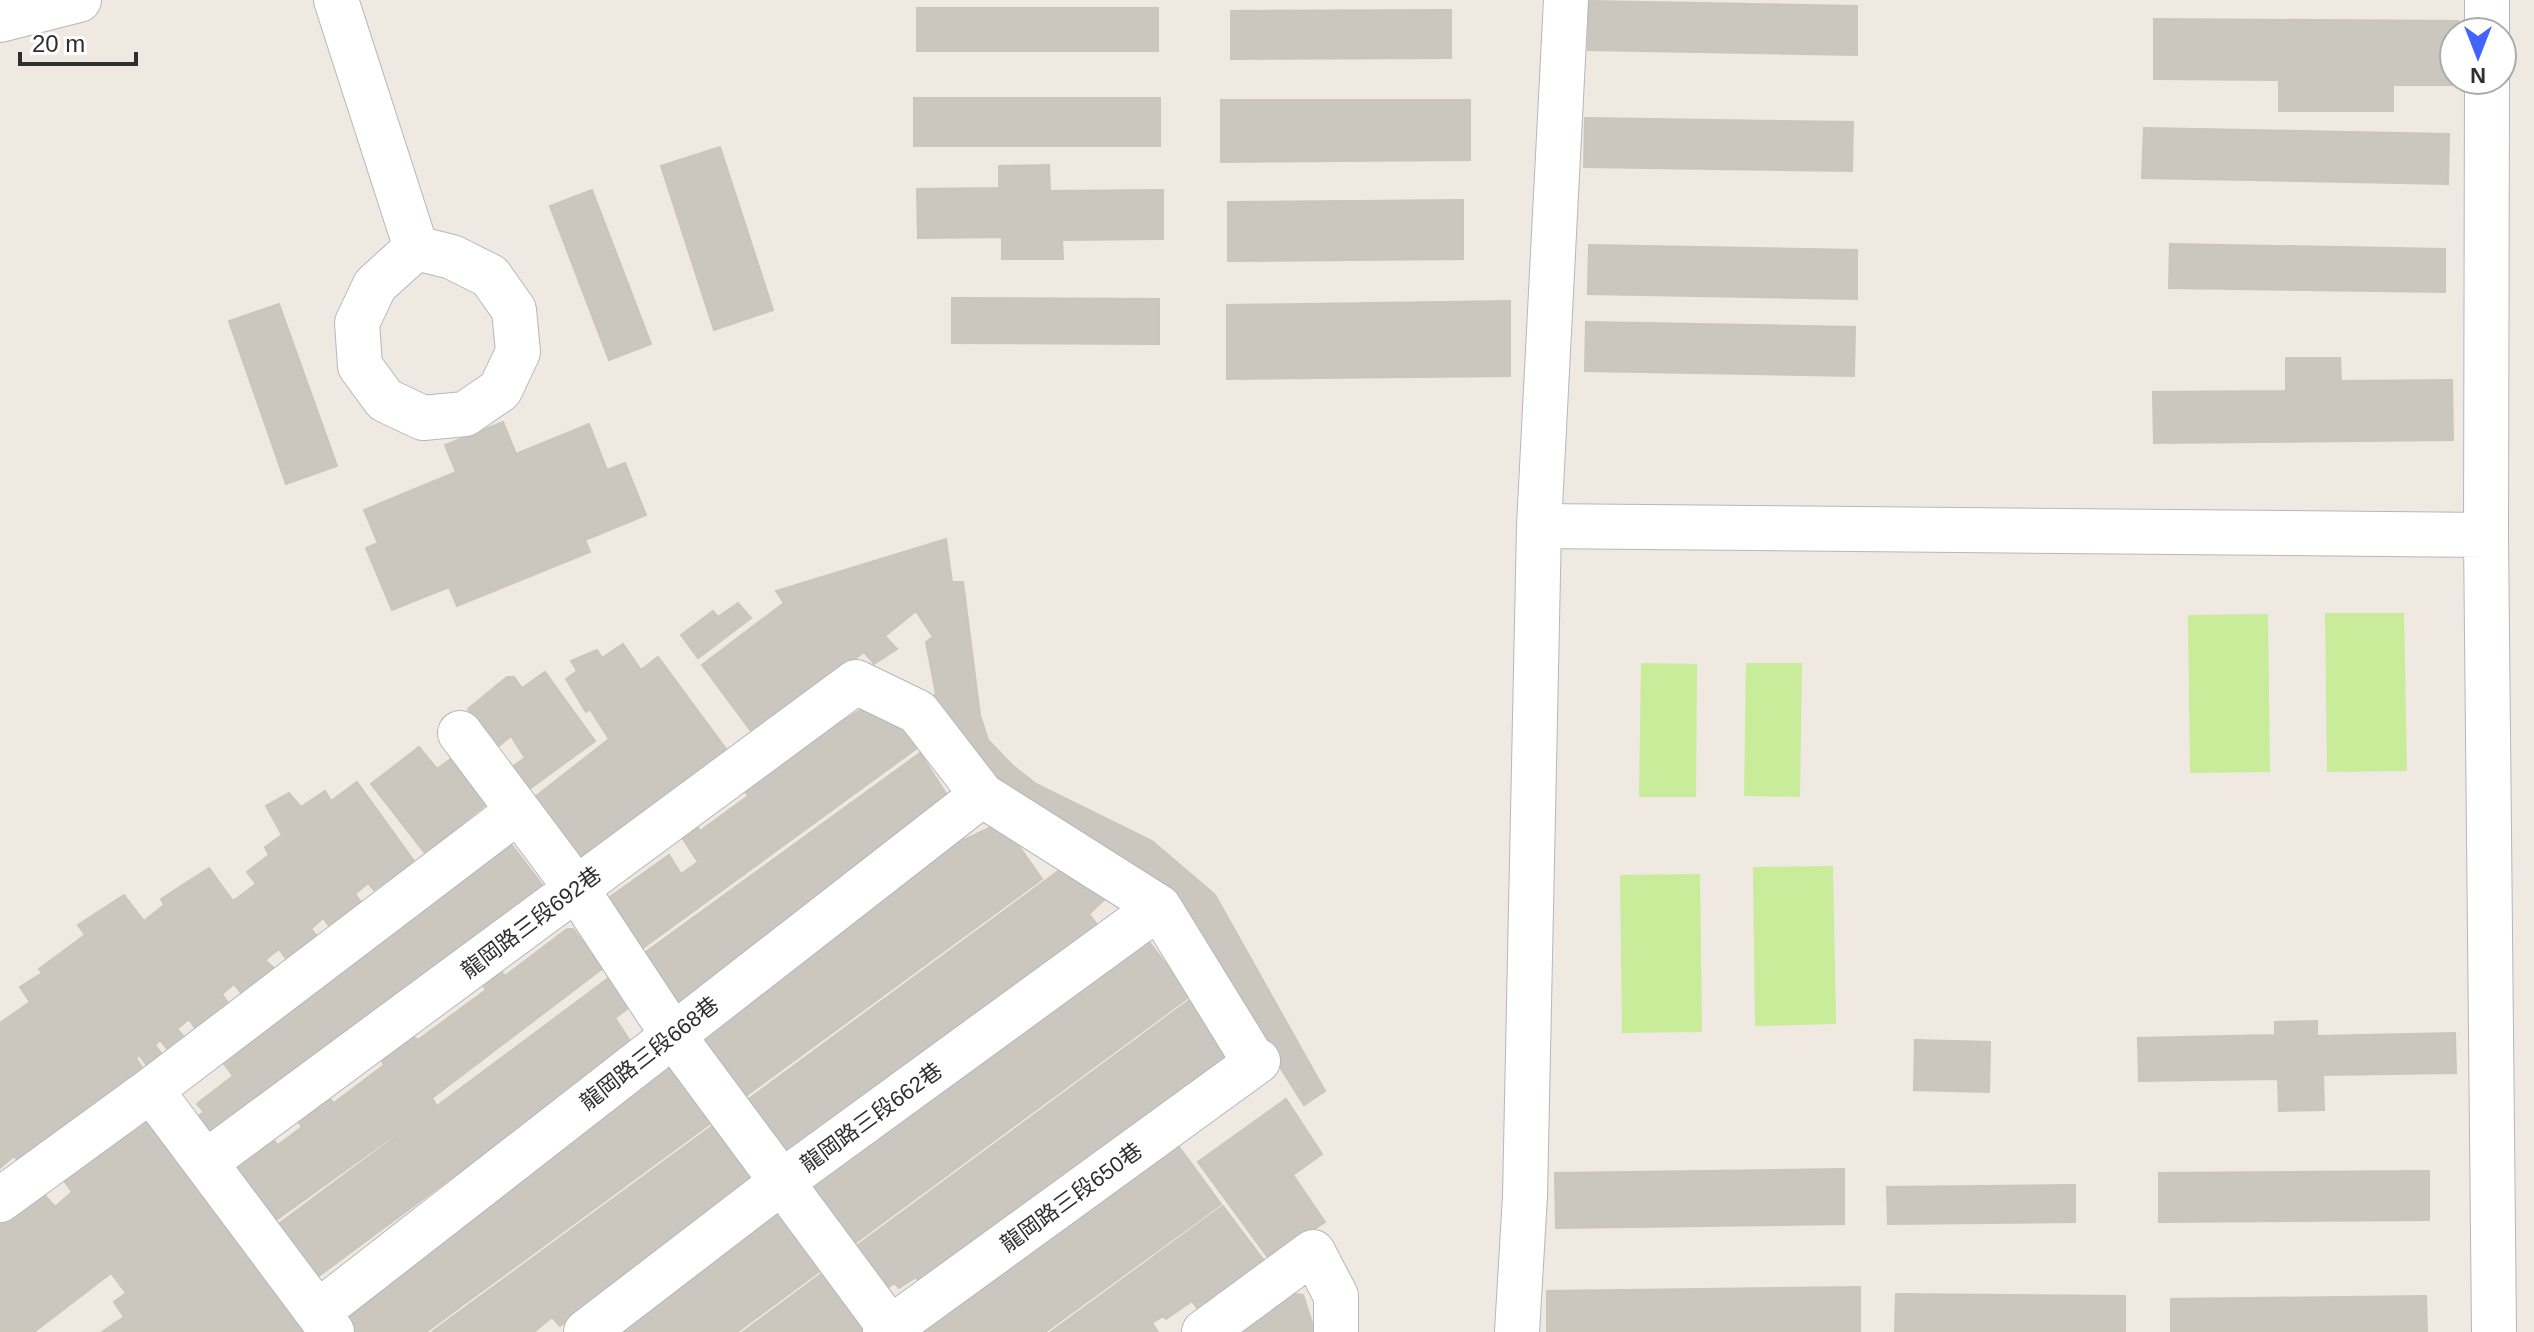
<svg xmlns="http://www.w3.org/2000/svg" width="2534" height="1332" font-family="Helvetica,'Noto Sans TC',sans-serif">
<rect width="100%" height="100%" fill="#efe9e1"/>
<path fill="#c9ec9a" d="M2325 613H2404L2407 771 2327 772Z
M2268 614 2270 772 2190 773 2188 615Z
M1641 663 1697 664 1696 797H1639Z
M1746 663H1802L1800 797 1744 796Z
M1833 866 1836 1024 1755 1026 1753 867Z
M1700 874 1702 1032 1622 1033 1620 875Z"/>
<path fill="#cbc7bf" stroke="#cbc5ba" stroke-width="2" d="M1589 1 1857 6V55L1588 50Z
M917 8H1158V51H917Z
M1451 10V58L1231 59V11Z
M2154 19 2458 21V32H2454V80H2458V85H2393V111H2279V80L2154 79Z
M914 98H1160V146H914Z
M1221 100H1470V160L1221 162Z
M1585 118 1853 122 1852 171 1584 167Z
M2144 128 2449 134 2448 184 2142 178Z
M720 147 773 310 714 330 661 166Z
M1049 165 1050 191 1163 190V239L1062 240 1063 259H1002V237L918 238 917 189 999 188V166Z
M592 190 651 344 609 360 550 206Z
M1463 200V259L1228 261V202Z
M2170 244 2445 249V292L2169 288Z
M1589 245 1857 250V299L1588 294Z
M952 298 1159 299V344L952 343Z
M1510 301V376L1227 379V305Z
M279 304 337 466 286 484 229 321Z
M1586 322 1855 327 1854 376 1585 371Z
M2286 358H2340L2341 381 2452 380 2453 440 2154 443 2153 392 2286 391Z
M503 422 516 454 589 424 607 470 625 463 646 515 585 540 590 552 457 606 449 587 392 610 366 548 378 543 364 510 456 472 445 445Z
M946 539 952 582H963L980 715 988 740 1012 765 1036 784 1152 841 1215 895 1325 1091 1304 1105 1191 927 988 789 926 701 936 694 926 642 933 637 916 611 885 636 897 649 874 664 864 652 754 735 702 665 784 603 776 591Z
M738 603 751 618 698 658 681 635 713 611 718 617Z
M623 644 641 670 658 657 729 753 581 865 530 801 609 739 590 709 586 712 566 679 577 671 571 661 597 650 602 658Z
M545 672 595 741 524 793 509 769 525 758 511 736 495 749 468 709 507 677H514L522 688Z
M862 709 903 718 924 743 636 953 607 899 669 855 681 874 698 862 683 839 698 828 700 831 748 796 745 791 823 733Z
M419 747 437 769 456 755 490 801 425 853 371 784Z
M920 753 954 806 680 1011 639 957Z
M357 782 414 861 374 890 368 883 355 894 361 902 330 927 323 918 311 929 317 936 287 960 279 949 265 960 275 969 243 995 234 984 222 994 229 1004 197 1031 189 1019 177 1029 186 1039 170 1052 160 1040 155 1045 164 1057 149 1068 139 1055 136 1058 145 1072 22 1165 14 1156 0 1168V1023L30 1002 20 987 42 973 39 969 85 935 78 925 124 895 144 921 164 905 161 899 209 868 233 901 256 884 247 872 269 855 265 847 282 835 266 806 289 793 301 807 325 791 331 801Z
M1002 822 1042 879 743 1098 700 1036 959 842Z
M504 835 547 891 364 1030 358 1022 332 1044 209 1137 194 1119 204 1112 197 1104 233 1076 220 1058Z
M1061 869 1107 897 1089 914 1102 931 795 1153 782 1152 746 1101Z
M567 929H573L603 968 432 1098 436 1105 269 1225 230 1171 273 1140 278 1145 302 1127 297 1120 330 1099 334 1103 384 1065 381 1059 414 1037 418 1040 486 990 483 985 501 971 505 976Z
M1144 935 1190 996 852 1245 809 1185Z
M610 977 631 1006 615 1018 632 1044 312 1281 272 1229Z
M1198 994 1236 1059 924 1288 916 1277 899 1288 894 1283 884 1291 854 1248Z
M2317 1021V1036L2455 1033 2456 1073 2323 1075 2324 1110 2279 1111 2278 1079 2139 1081 2138 1038 2275 1035V1022Z
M1915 1040 1990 1042 1989 1092 1914 1090Z
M670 1063 712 1122 426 1332H348L331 1308Z
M1286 1099 1322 1154 1293 1175 1325 1222 1269 1259 1198 1162Z
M144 1119 310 1332H102L124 1317 114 1302 126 1293 111 1273 34 1332H0V1224L43 1193 55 1207 72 1192 62 1178Z
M714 1125 758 1184 560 1326 552 1317 534 1332H432Z
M1177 1144 1221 1204 1045 1332H920Z
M1844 1169V1224L1556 1228 1555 1173Z
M2429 1171V1220L2159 1222V1173Z
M2075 1185V1222L1888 1224 1887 1187Z
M1223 1206 1265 1262 1200 1312 1192 1301 1166 1319 1163 1316 1152 1323 1158 1332H1051Z
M779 1210 821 1270 737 1332H613Z
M824 1272 867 1330 864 1332H743Z
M1860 1287V1332H1547V1291Z
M1286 1293 1303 1295 1315 1332H1233Z
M1896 1294 2125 1296V1332L1895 1331Z
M2426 1296 2427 1332H2171V1299Z"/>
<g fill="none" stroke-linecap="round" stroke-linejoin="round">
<g stroke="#b4b7c1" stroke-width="46">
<path id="minor" d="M336 0 416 248
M0 20 79 0
M2487 32V0
M2487 80 2486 535 2494 1332
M416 248 452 257 490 276 514 310 518 352 500 390 465 414 423 418 385 400 360 366 357 323 375 285Z
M1539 526 2486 535
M460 733 576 888 673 1035 893 1332
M151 1090 332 1332
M206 1162 856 682 918 712 982 795 1159 907 1255 1063
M0 1200 151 1090 518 811
M318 1312 982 795
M586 1332 783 1181 1159 907
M885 1332 1258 1061
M1204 1332 1313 1252 1336 1296V1332
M1517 1332 1525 1196 1539 526 1566 0"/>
</g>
<use href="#minor" stroke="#fff" stroke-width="44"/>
</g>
<g text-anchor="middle" stroke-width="6" stroke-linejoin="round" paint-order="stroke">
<g font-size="22" fill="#2e2e2e" stroke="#fff">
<text transform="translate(531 922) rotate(-37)" y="8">龍岡路三段692巷</text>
<text transform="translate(649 1053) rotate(-38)" y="8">龍岡路三段668巷</text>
<text transform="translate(871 1117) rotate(-36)" y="8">龍岡路三段662巷</text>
<text transform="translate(1071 1197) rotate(-36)" y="8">龍岡路三段650巷</text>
</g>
</g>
<g transform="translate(2478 56) rotate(180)"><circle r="38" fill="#ffffff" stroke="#ababab" stroke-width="2"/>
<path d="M0-6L14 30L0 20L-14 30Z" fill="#4264fb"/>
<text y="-12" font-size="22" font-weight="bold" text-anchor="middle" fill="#2e2e2e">N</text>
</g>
<path d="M20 52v12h116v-12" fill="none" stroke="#2e2e2e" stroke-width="4"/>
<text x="32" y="52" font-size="24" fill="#2e2e2e" stroke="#ffffff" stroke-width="6" paint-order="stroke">20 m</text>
</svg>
